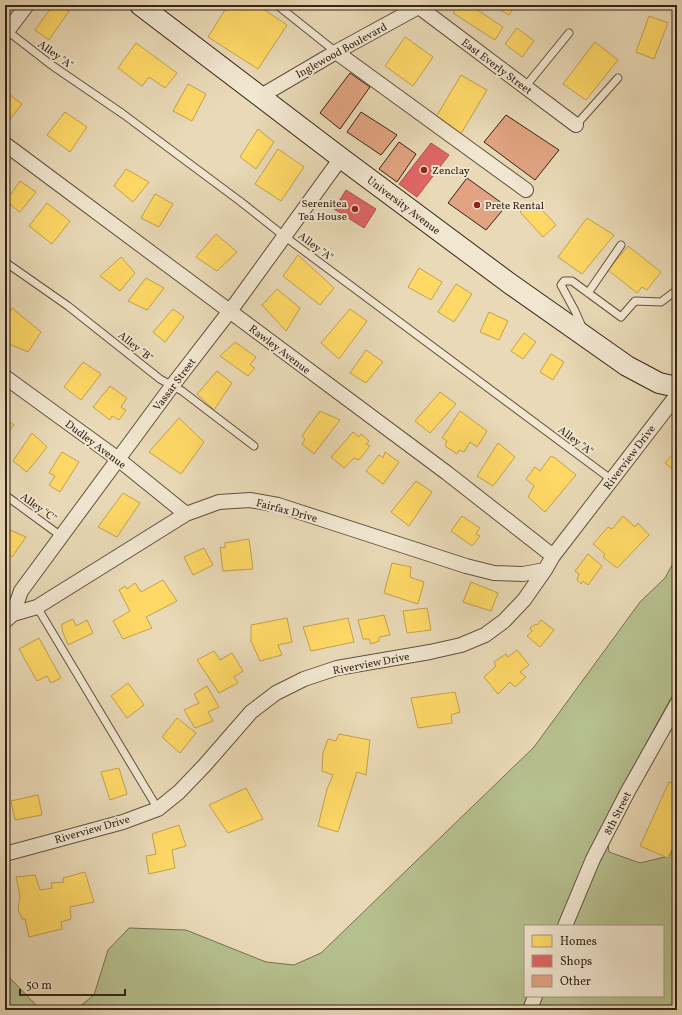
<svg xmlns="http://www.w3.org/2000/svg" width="682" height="1015" font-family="Vollkorn,serif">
<rect width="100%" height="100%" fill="#e9d9b6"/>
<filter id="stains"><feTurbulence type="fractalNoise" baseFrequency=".005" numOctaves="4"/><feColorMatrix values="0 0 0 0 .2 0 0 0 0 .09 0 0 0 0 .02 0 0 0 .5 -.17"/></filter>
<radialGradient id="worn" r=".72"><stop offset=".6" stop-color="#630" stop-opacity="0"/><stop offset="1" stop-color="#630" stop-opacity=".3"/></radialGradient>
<path fill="#b6bf8e" stroke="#767152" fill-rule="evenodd" d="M677 556V687L618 795 605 822 609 852 640 863 669 856 677 844V1010H75L94 995 108 950 129 928 186 930 266 962 294 965 321 953 534 747 640 602 665 578ZM525 926H663V996H525Z
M5 973 41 1010H5Z"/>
<path fill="#ffd966" stroke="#c2a24e" d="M53 5H60L69 11 49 40 35 30Z
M228 5H266L263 9 287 25 258 69 208 37Z
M459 5H470L503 27 495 40 453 13Z
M494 5H515L509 15 493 6Z
M649 16 668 23 654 59 636 52Z
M517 28 534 41 522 57 505 44Z
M405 37 433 57 413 86 385 66Z
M595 42 618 60 586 100 563 84Z
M136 43 177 73 165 88 149 77 142 86 118 68Z
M461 75 487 90 459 137 433 122Z
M188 84 206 94 192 121 173 111Z
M5 91 22 104 9 120 5 117Z
M65 112 87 127 70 152 47 135Z
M258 129 274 142 256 169 240 157Z
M278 149 304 167 281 201 255 184Z
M126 169 149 182 133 202 114 186Z
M20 181 36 192 20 212 6 201Z
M155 194 173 204 159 227 141 218Z
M533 200 556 225 543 237 520 212Z
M47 203 70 221 52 244 29 226Z
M587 218 614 235 582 274 558 257Z
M216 234 237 252 217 271 196 257Z
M628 246 661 272 647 290 642 287 637 293 608 270Z
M298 255 334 288 320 305 283 276Z
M121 257 135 273 120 291 100 276Z
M419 268 442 282 431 300 408 287Z
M146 278 164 288 147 310 128 301Z
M456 284 472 294 454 322 438 312Z
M277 289 300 308 286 331 262 305Z
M12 308 41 332 28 352 5 342V318Z
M173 309 184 317 165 342 153 332Z
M350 309 367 321 339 359 321 343Z
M489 312 508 321 499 340 480 332Z
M524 333 536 342 523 359 511 351Z
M235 342 256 357 250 365 255 368 248 376 220 356Z
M366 350 383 362 366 383 350 373Z
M551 354 564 362 553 380 540 372Z
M83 362 101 374 81 400 64 387Z
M217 371 232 383 214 410 197 394Z
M110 386 127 398 121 407 126 410 119 420 112 416 110 420 93 407Z
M440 392 456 404 430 433 415 421Z
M320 411 340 420 314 454 302 444 305 439 302 436Z
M460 411 487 431 477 447 470 442 464 452 459 450 457 454 445 446 447 441 442 438Z
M179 418 204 442 181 474 149 452Z
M5 419 14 425 5 436Z
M353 432 359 437 361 434 369 441 366 444 370 446 359 460 354 458 344 468 331 457Z
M32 433 47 447 27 472 13 461Z
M498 443 515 457 493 486 477 476Z
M677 450V472L665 463Z
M62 452 79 462 60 492 49 485 55 476 49 473Z
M385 452 399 462 383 484 366 471 379 455 383 458Z
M551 456 555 458 576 475 545 512 528 497 534 486 526 479 535 467 540 471Z
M416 481 432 492 409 526 391 512Z
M123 493 140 503 117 537 98 527Z
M462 516 480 528 476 534 480 536 472 546 451 531Z
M623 516 635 527 638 523 649 535 617 568 603 557 605 554 593 544 608 527 612 529Z
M10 530 26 537 12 557 8 555 5 559V535Z
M249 539 253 569 223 571 220 547 225 548V543Z
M204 548 213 565 193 575 184 557Z
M588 554 602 566 588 585 583 581 581 584 577 580 579 574 575 571Z
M392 563 411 567 410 577 424 582 418 604 384 593Z
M163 580 177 601 146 617 152 628 123 639 113 621 130 611 119 590 125 586 127 589 135 583 141 592Z
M471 582 498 593 491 611 463 602Z
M427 608 431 630 407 633 403 611Z
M384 615 390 635 379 637V641L371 644 369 639H363L358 620Z
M287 618 292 642 278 645 282 655 260 661 251 641V625Z
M348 618 354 642 311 651 303 627Z
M73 619 76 626 87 620 93 633 68 645 62 630V624Z
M541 620 554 630 540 647 527 636 532 631 530 628 536 624 537 625Z
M39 638 61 678 51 683 47 676 37 681 19 649Z
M517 650 529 665 520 672 526 677 515 687 510 682 498 694 484 677 496 666 494 662 506 654 508 657Z
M214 651 220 660 232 653 243 671 234 677 238 683 219 693 197 660Z
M128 683 144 705 127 718 111 696Z
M207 686 219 707 208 712 213 721 195 728 184 710 199 703 194 694Z
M455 692 460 712 451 715 452 723 418 728 411 698Z
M177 718 196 733 180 753 162 737Z
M339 734 370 740 366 775 357 772 338 832 318 826 327 789 333 775 322 771 323 753 328 739 336 741Z
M119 768 127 794 110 800 101 772Z
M669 782 677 785V839L668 858 640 846Z
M246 788 263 819 228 833 209 805Z
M38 795 42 815 15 820 11 801Z
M5 811 9 826 5 827Z
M179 825 186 846 172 850 175 868 149 874 146 856 156 854 152 834Z
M85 872 94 902 70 907 71 919 61 922 62 929 29 937 25 919H22L18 909 20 896 16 877 35 875 40 890 52 888 51 883 64 882 63 878Z"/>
<path fill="#e06666" stroke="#ad524e" d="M431 143 449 155 417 197 399 184Z
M346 190 376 209 364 228 334 209Z"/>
<path fill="#e1a381" stroke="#352316" d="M350 73 370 87 340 129 320 113Z
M361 112 397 135 381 155 347 132Z
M506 115 559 150 535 180 484 142Z
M399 142 416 154 397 182 379 169Z
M467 178 506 206 486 230 448 203Z"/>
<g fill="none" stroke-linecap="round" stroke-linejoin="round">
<g stroke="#62503e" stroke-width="9">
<path id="lane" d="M277 5 336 52
M5 29 50 64 123 114 241 202 284 236 612 480
M525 87 569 33
M576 125 618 78
M5 262 68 306 160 379 182 391 254 446
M588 293 621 245
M583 329 575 311 561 285 564 281H572L621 317 635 301 661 302 677 290
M5 495 61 536
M37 607 158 809"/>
</g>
<g stroke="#62503e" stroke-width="16">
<path id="street" d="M419 7 576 125
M5 34 27 5
M336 52 526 190
M261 96 336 52 422 5
M5 144 447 473 553 556
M5 377 118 459 186 514
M5 608 13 614 21 591 172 386 236 303 341 158
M5 621 13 614 37 607 186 514 219 502 250 500 278 505 466 566 494 573 523 574 545 570
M5 854 123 822 158 809 179 792 204 766 251 712 276 693 304 679 337 668 430 652 461 645 485 635 504 621 524 600 545 570 553 556 677 395
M565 926 593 859 627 793 677 704
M530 1010 535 996"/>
</g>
<g stroke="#352316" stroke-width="22">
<path id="secondary" d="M140 5 341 158 509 283 627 366 659 383 677 387"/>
</g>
<use href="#lane" stroke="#f1e6d0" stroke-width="7"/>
<use href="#street" stroke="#f1e6d0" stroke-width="14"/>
<use href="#secondary" stroke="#f1e6d0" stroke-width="20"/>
</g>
<g fill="#8f2418" stroke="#f1e6d0" stroke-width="1.5">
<circle cx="424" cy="170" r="4"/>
<circle cx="477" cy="205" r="4"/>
<circle cx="355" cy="209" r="4"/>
</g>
<g text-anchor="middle" stroke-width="4" stroke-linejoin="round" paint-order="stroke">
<g font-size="11" fill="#352316" stroke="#f1e6d0">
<text transform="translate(341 50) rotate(-29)" y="4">Inglewood Boulevard</text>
<text transform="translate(56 54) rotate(36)" y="4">Alley "A"</text>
<text transform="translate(497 66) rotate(37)" y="4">East Everly Street</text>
<text transform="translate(404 205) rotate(37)" y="4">University Avenue</text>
<text transform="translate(316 246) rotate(37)" y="4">Alley "A"</text>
<text transform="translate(136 346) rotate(39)" y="4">Alley "B"</text>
<text transform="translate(280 349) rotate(37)" y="4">Rawley Avenue</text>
<text transform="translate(174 384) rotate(-53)" y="4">Vassar Street</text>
<text transform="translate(576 440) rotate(37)" y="4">Alley "A"</text>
<text transform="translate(96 444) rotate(37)" y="4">Dudley Avenue</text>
<text transform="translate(629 457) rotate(-53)" y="4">Riverview Drive</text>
<text transform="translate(39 507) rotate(36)" y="4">Alley "C"</text>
<text transform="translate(287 510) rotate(15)" y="4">Fairfax Drive</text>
<text transform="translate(371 663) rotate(-11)" y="4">Riverview Drive</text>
<text transform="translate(617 813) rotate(-63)" y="4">8th Street</text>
<text transform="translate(92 829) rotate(-16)" y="4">Riverview Drive</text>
</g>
<g font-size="11" fill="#352316" stroke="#f1e6d0" text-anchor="start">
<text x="432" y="174">Zenclay</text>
<text x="347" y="207" text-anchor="end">Serenitea<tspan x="347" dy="13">Tea House</tspan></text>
<text x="485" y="209">Prete Rental</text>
</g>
</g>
<rect width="682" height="1015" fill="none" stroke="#e9d9b6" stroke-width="20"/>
<rect x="6" y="6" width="670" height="1003" fill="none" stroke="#352316" stroke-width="2"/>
<rect x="10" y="10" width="662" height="995" fill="none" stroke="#352316"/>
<rect x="524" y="925" width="140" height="72" fill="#f1e6d0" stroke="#a69886"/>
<rect x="532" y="935" width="20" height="12" fill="#ffd966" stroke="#a69886"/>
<text x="560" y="945" font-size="12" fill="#352316">Homes</text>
<rect x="532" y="955" width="20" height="12" fill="#e06666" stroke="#a69886"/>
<text x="560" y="965" font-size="12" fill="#352316">Shops</text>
<rect x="532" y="975" width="20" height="12" fill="#e1a381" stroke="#a69886"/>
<text x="560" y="985" font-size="12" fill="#352316">Other</text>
<path d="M20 989v6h105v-6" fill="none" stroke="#352316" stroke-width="2"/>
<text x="26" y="989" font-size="12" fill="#352316" stroke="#f1e6d0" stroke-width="3" paint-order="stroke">50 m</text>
<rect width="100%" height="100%" filter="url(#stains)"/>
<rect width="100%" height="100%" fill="url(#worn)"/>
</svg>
